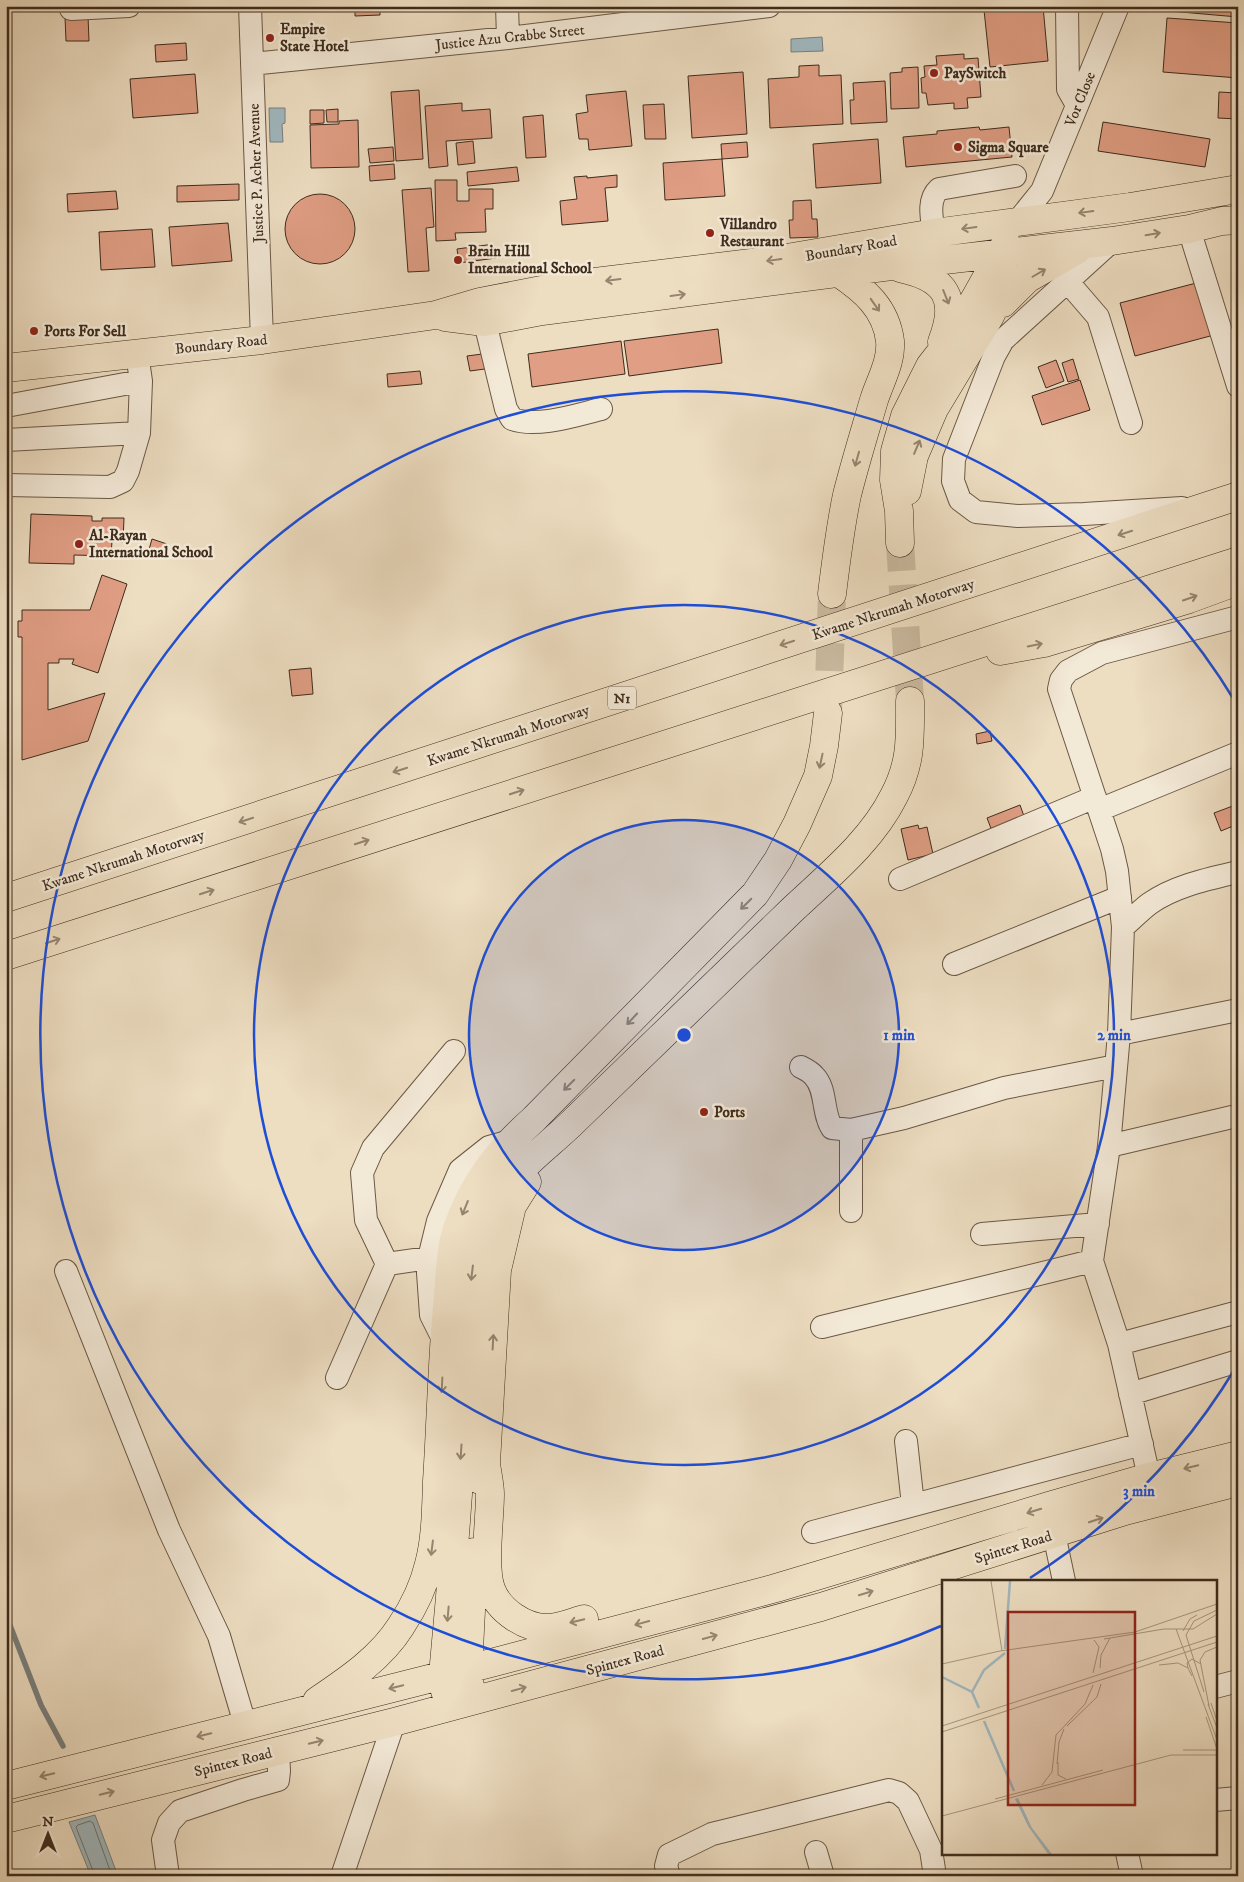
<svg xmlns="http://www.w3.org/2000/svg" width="1244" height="1882" font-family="'IM FELL DW Pica',serif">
<rect width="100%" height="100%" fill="#edddc1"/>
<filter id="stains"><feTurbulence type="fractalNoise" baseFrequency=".004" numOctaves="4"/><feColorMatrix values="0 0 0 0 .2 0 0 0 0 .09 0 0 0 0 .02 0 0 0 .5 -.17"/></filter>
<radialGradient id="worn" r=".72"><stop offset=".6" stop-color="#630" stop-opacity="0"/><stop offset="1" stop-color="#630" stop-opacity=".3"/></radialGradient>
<path fill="#a0b8bf" stroke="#79807e" d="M822 37 823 51 791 52V39Z
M269 108H285V123L282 124 283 142H270Z
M95 1815 118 1876H91L69 1822Z"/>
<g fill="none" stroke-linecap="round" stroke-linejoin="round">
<path stroke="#6f726e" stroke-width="1" d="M95 1876 76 1827 78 1825 90 1821 93 1823 112 1876"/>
<path stroke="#79807e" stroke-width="5.5" d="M6 1615 41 1705 63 1746"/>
</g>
<path fill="#e09e84" stroke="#3e2c1c" d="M355 6H380V15L355 16Z
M1026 6H1043L1048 61 990 67 984 10Z
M1170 6H1238V17L1169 11Z
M88 16 89 41H66L65 17Z
M1167 18 1238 23V78L1163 72Z
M186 43 187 60 156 62 155 45Z
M964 54V59L978 58 981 97 967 98 968 108 954 109V103L928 105 926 93H922L921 78 925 77 924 66 937 65 936 56Z
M819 65V76L841 75 843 124 770 128 768 79 799 77V66Z
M918 67 919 108 891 109 890 73 902 72V68Z
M743 72 747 134 692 138 688 76Z
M195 74 198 113 133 118 130 79Z
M885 81 887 122 851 124 850 100H854L853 83Z
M419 90 423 159 396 161 391 92Z
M626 91 632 146 589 150 588 139H579L576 114 588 112 586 95Z
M1219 92 1238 93V119L1218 118Z
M462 103V111L490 109 492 138 446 141 448 166 429 168 425 106Z
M664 104 666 139H645L643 105Z
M338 109V122H327L326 110Z
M310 110H324V123L310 124Z
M543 115 546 157 526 158 523 117Z
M358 120 359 167 311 168 310 125 339 124V121Z
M1103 122 1210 139 1205 167 1098 151Z
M979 127 980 130 1009 127 1012 157 906 167 903 137 937 134V131Z
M878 139 881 183 816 188 813 144Z
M473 141 475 163 458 165 456 143Z
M747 142 748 157 722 159 721 144Z
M393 147 394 161 370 163 368 149Z
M722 159 725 196 665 200 663 163Z
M394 164 395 179 370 181 369 166Z
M517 167 519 181 468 186 467 172Z
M617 175V187L605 188 608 221 562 225 560 201 577 199 574 177 587 176V178Z
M435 180H457V201H469V189H493V209H485L486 232 455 233 456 240 436 241Z
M239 184V200L177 202V186Z
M431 188 434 227 426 228 429 271 408 272 402 190Z
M116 191 118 209 68 212 67 194Z
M285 229a35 35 0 1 1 70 0a35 35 0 1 1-70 0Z
M811 200 812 219H817L818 237 790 238 789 220H793V201Z
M228 223 232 261 172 266 169 227Z
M152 229 155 267 101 270 99 232Z
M494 244 496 258 459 263 457 249Z
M1200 282 1214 335 1135 356 1120 303Z
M718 329 722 363 629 376 624 341Z
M621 341 625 374 532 387 528 354Z
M490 353 492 368 470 371 467 356Z
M1073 359 1079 379 1068 382 1062 363Z
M1056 360 1064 381 1046 388 1038 367Z
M420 371 422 384 388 387 387 374Z
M1080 380 1090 410 1042 425 1032 396Z
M31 514 92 516V521H102V518H124L123 542 112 541 111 556 74 555V564L29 563Z
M152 539 167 544 163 558 148 553Z
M102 575 127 584 98 673 72 664 74 659H59V663H48V710L105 693 88 741 22 760V637H18V621H22V610H90Z
M311 668 313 694 292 696 289 670Z
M990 731 992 741 977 744 976 734Z
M1238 804V824L1221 831 1214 813Z
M1020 805 1025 819 992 831 987 818Z
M918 825 919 829 927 827 933 854 908 860 901 829Z"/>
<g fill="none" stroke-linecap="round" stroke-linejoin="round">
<path stroke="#cabaa0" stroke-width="28" stroke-dasharray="28 14" stroke-linecap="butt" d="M900 543 910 701
M828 713 832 594"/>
<g stroke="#6a5845" stroke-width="24">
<path id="minor" d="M250 6 262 340
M507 6 508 38
M1067 6 1068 89 1077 105
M71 9 129 6
M252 64 508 38 769 6
M1017 222 1042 191 1118 6
M1189 229 1238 386
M934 233C932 219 927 200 939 189L1015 176
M1112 241 1003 340 994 356 954 459 953 481 960 500 976 512 1018 516 1084 514 1182 508
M1067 281 1098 317 1131 423
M481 306 506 409 512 419C538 428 576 415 601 409
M6 406 141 381
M6 440 139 433
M6 485 110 487 123 481 128 471 139 433 141 381 137 354
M1099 810 1238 753
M900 879 1095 797
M1123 927C1131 920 1140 911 1149 904 1174 886 1208 879 1238 872
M954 964 1120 897
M1119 1034 1238 1010
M801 1067C805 1069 811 1072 814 1076 827 1089 822 1113 832 1128L851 1130 904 1118 1004 1088 1116 1066
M851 1130V1211
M1109 1146 1232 1117H1238
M982 1234 1098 1224
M387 1264 366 1220 362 1173 373 1148 454 1051
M66 1271 169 1530 219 1636 245 1724
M822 1327 1092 1261
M445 1343 431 1315 428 1273 429 1258 438 1221 460 1170 489 1147 510 1141
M1119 1344 1238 1312
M337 1378 387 1264 429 1258
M1130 1394 1238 1361
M906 1441 913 1505
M1149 1477 1119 1344 1092 1261 1109 1146 1119 1034 1123 927 1117 871 1112 849 1059 689 1061 680 1068 671 1102 653 1238 617
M813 1532 1142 1444
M1054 1534 1064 1581
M1215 1687 1238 1681
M1215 1800 1238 1798
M816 1852 823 1876
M1127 1853 1132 1876
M168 1876 163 1840 169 1823 180 1811 243 1790 278 1780 279 1771 278 1752
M342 1876 394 1722
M669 1876 666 1866 669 1855 712 1834 889 1790 899 1793 908 1801 931 1850 935 1876"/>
</g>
<g stroke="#3e2c1c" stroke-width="29">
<path id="major" d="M900 268C946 278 959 298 942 342
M1003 303 1027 279 1077 250
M445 317 484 322 542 311 891 266 1112 241 1189 229 1222 221 1238 220
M6 368 262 340 436 315 480 302 562 286 775 260 934 233 1130 207 1238 189
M907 491 914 456 934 409 990 316 1018 258
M900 543 899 511 894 480 895 451 905 416 930 366 955 334 1006 243
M832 594C836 561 840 528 847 495 855 463 865 431 874 400 880 381 892 361 890 341 886 308 864 290 839 273
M486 1463C487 1473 490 1484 490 1494 490 1519 483 1567 491 1589 499 1611 525 1628 547 1628 559 1628 573 1622 584 1619
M480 1480 486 1463 497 1270 512 1206 527 1182
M470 1687 468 1669 474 1552
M445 1691 443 1675C450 1601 456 1526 461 1451 464 1415 465 1378 467 1342 470 1291 471 1248 496 1202 514 1169 549 1146 575 1120 647 1050 719 981 791 911 828 876 871 842 894 796 912 762 910 737 910 701
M317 1701C348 1680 381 1658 401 1626 413 1608 424 1585 429 1564 436 1538 436 1508 437 1481 441 1420 442 1358 448 1296 450 1274 450 1250 457 1229 473 1183 498 1151 534 1119L755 894 778 860 797 824 818 776 824 746 828 713
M6 1786 468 1669 776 1588 1049 1506 1149 1477 1238 1455
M6 1819 394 1722 821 1607 1125 1511 1238 1482"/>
</g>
<g stroke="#3e2c1c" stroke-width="29">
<path id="highway" d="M1000 651 1044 643 1189 599 1238 581
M6 898 1238 496
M6 956 1238 561"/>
</g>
<use href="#minor" stroke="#f3e9d7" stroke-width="22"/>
<use href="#major" stroke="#edddc1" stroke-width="28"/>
<use href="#highway" stroke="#edddc1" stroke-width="28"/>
</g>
<defs><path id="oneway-shaft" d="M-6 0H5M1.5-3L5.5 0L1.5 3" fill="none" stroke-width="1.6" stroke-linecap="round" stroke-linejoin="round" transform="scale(1.25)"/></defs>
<g stroke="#96846e">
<use href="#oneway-shaft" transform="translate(1086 212) rotate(172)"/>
<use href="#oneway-shaft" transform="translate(969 228) rotate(172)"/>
<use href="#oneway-shaft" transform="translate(1153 234) rotate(-9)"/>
<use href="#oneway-shaft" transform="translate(774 260) rotate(172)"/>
<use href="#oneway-shaft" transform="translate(1039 273) rotate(-30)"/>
<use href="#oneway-shaft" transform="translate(613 280) rotate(173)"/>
<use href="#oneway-shaft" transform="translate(678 295) rotate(-8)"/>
<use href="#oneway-shaft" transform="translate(946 297) rotate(68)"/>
<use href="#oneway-shaft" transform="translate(875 305) rotate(55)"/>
<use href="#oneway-shaft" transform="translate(917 447) rotate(-67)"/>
<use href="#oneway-shaft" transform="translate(857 459) rotate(106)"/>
<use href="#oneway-shaft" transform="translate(1125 533) rotate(162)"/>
<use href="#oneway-shaft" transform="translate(1190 598) rotate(-19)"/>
<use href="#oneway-shaft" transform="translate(787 643) rotate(162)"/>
<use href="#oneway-shaft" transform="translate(1035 645) rotate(-11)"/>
<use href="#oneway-shaft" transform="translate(821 761) rotate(102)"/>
<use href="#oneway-shaft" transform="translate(400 770) rotate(162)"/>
<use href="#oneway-shaft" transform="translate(517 792) rotate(-18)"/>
<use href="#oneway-shaft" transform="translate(246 820) rotate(162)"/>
<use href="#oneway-shaft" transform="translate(362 842) rotate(-18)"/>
<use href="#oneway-shaft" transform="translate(207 892) rotate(-18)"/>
<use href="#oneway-shaft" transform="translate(746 904) rotate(135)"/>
<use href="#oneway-shaft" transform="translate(53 941) rotate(-18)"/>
<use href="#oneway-shaft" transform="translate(632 1019) rotate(133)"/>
<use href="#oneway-shaft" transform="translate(569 1085) rotate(135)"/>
<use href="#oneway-shaft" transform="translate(465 1208) rotate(112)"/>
<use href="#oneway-shaft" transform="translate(472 1273) rotate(97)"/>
<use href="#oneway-shaft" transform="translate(493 1342) rotate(-87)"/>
<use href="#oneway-shaft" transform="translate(442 1385) rotate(93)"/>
<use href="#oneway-shaft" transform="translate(461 1452) rotate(94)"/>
<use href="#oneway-shaft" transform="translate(1191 1467) rotate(166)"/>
<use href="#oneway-shaft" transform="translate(1034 1511) rotate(163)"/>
<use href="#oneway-shaft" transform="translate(1096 1520) rotate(-18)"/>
<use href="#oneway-shaft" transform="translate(432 1548) rotate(97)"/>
<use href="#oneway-shaft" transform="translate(866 1593) rotate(-17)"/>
<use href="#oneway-shaft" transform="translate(448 1614) rotate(95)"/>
<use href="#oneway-shaft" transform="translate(577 1621) rotate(166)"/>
<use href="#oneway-shaft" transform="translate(642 1623) rotate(165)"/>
<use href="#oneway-shaft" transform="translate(710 1637) rotate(-15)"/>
<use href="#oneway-shaft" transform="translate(396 1687) rotate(166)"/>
<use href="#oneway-shaft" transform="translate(519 1689) rotate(-15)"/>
<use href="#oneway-shaft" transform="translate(204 1735) rotate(166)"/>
<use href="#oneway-shaft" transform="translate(316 1742) rotate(-14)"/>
<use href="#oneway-shaft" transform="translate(47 1775) rotate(166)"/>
<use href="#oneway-shaft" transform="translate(107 1793) rotate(-14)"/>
</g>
<circle cx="684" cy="1035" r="215" fill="#1d4ed8" fill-opacity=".12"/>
<g fill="none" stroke="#1d4ed8" stroke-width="2.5">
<circle cx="684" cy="1035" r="215"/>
<circle cx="684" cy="1035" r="430"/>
<path d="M1236 1367A644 644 0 0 1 1030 1578M941 1626A644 644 0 1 1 1236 703"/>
</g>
<g fill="#8f2418" stroke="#f3e9d7" stroke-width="2">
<circle cx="270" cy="38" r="5"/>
<circle cx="934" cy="73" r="5"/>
<circle cx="958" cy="147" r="5"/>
<circle cx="710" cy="233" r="5"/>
<circle cx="458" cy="260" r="5"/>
<circle cx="34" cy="331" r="5"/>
<circle cx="79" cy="544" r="5"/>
<circle cx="704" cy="1112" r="5"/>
</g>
<g text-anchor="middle" stroke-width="5" stroke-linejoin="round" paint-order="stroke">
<rect fill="#f3e9d7" stroke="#746554" stroke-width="1" x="608" y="686.5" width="28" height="23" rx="4"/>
<g font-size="14" font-weight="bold" fill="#3e2c1c">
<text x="622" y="703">N1</text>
</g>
<g font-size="15" font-weight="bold" fill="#3e2c1c" stroke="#f3e9d7" text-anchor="start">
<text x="280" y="34">Empire<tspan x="280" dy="17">State Hotel</tspan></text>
<text x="944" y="78">PaySwitch</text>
<text x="968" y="152">Sigma Square</text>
<text x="720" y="229">Villandro<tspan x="720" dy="17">Restaurant</tspan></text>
<text x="468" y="256">Brain Hill<tspan x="468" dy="17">International School</tspan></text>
<text x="44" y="336">Ports For Sell</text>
<text x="89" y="540">Al-Rayan<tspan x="89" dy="17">International School</tspan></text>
<text x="714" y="1117">Ports</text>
</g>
<g font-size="15" fill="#3e2c1c" stroke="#f3e9d7">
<text transform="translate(510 37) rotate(-6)" y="5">Justice Azu Crabbe Street</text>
<text transform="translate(1080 99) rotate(-68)" y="5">Vor Close</text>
<text transform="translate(256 173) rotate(-92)" y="5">Justice P. Acher Avenue</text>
<text transform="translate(851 248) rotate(-10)" y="5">Boundary Road</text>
<text transform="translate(221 344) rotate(-6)" y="5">Boundary Road</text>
<text transform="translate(893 609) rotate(-18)" y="5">Kwame Nkrumah Motorway</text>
<text transform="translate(508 735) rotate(-18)" y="5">Kwame Nkrumah Motorway</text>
<text transform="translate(123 860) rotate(-18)" y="5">Kwame Nkrumah Motorway</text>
<text transform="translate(1013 1547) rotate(-17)" y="5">Spintex Road</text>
<text transform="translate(625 1660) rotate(-15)" y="5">Spintex Road</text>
<text transform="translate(233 1762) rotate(-14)" y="5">Spintex Road</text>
</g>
</g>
<g transform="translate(942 1580)">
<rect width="275" height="275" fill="#edddc1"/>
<path d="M76 218 90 248 110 274H106L86 246 73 219Z" fill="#a0b8bf"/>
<path fill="none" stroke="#a0b8bf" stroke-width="2.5" d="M63 69 68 1M0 97 30 112 37 128M30 112 42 90 63 73M42 141 72 211"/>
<path fill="none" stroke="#a7967f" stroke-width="1" d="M49 1 60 71M234 49 275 160M241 51 248 39 255 35M162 59 222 49H251L275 34M0 84 58 71 193 52 275 24M217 85 236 83 246 88 250 96M158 88 159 75 168 58M246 88 245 83 250 79 259 84M151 93 157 67 152 60M262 112 244 55 252 41 275 30M269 123 275 141M266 124 275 148M267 126 258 80 263 72 275 67M264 137 275 169M0 146 275 56M125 146 155 117 159 104M0 152 275 62M241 170H275M116 182V195L124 199M115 184 117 162 122 149M100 205 110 192 114 155 143 124 151 105M53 219 161 190M0 236 229 175H275"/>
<path fill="#8f2418" fill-opacity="0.15" stroke="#8f2418" stroke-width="2.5" d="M66 32H193V225H66Z"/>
<rect width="275" height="275" fill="none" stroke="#3e2c1c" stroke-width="2.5"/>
</g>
<circle cx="684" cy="1035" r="8" fill="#1d4ed8" stroke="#f3e9d7" stroke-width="2.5"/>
<g font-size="15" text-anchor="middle" font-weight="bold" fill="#1d4ed8" stroke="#f3e9d7" stroke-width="5" stroke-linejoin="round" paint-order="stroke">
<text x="899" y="1040">1 min</text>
<text x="1114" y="1040">2 min</text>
<text x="1139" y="1496">3 min</text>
</g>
<rect width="1244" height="1882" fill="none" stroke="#edddc1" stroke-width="25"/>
<rect x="8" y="8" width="1229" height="1867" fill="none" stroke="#3e2c1c" stroke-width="2.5"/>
<rect x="12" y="12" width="1219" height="1857" fill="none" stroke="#3e2c1c"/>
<g transform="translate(48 1834)" stroke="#f3e9d7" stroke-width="4" paint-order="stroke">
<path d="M0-4L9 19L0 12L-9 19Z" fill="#3e2c1c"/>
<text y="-8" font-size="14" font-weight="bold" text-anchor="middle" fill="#3e2c1c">N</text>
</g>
<rect width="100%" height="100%" filter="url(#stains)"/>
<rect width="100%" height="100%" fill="url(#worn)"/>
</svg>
